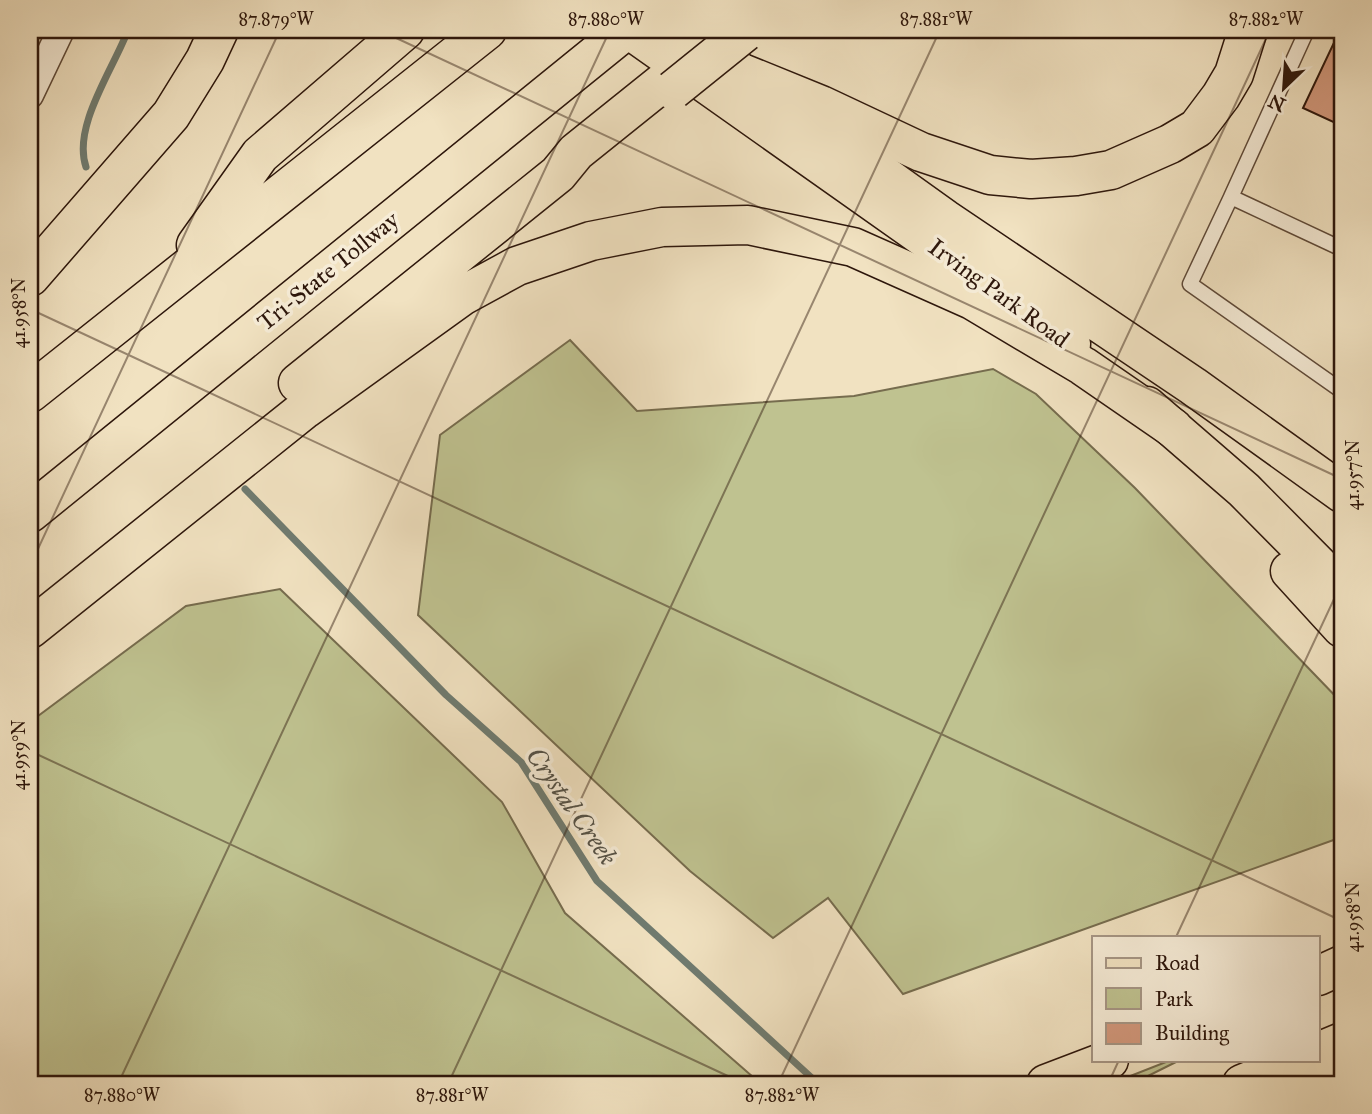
<svg xmlns="http://www.w3.org/2000/svg" width="1372" height="1114" font-family="'IM FELL Great Primer',serif">
<rect width="100%" height="100%" fill="#f1e2c1"/>
<filter id="stains"><feTurbulence type="fractalNoise" baseFrequency=".00286" numOctaves="4"/><feColorMatrix values="0 0 0 0 .2 0 0 0 0 .09 0 0 0 0 .02 0 0 0 .5 -.17"/></filter>
<radialGradient id="worn" r=".72"><stop offset=".6" stop-color="#630" stop-opacity="0"/><stop offset="1" stop-color="#630" stop-opacity=".3"/></radialGradient>
<path fill="#bfc290" stroke="#766c4e" stroke-width="2" d="M570 340 637 411 854 396 993 369 1036 394 1135 488 1342 703V837L903 994 828 898 773 938 690 871 418 615 440 435Z
M280 589 502 802 565 913 761 1084H30V722L186 606Z
M1171 1060H1180L1132 1084H1110Z"/>
<g fill="none" stroke-linecap="round" stroke-linejoin="round">
<path stroke="#6f7b70" stroke-width="7" d="M86 167C72 126 114 68 128 30
M245 489 446 695 521 762 597 881 813 1079"/>
</g>
<path fill="#d2987c" stroke="#2d160b" stroke-width="2" d="M1340 30H1342V126L1303 108Z"/>
<g fill="none" stroke-linecap="round" stroke-linejoin="round">
<g stroke="#5e4938" stroke-width="17">
<path id="lane" d="M1231 197 1307 30
M1342 249 1231 197 1190 284 1342 391"/>
</g>
<g stroke="#5e4938" stroke-width="29">
<path id="street" d="M30 95 61 30"/>
</g>
<g stroke="#2d160b" stroke-width="41">
<path id="primary" d="M630 30 1046 324 1071 344
M681 30 945 219 1193 386 1342 493
M1147 406 1244 490 1342 589
M1290 571 1342 628
M1318 976 1342 965
M1318 1052 1342 1042
M1046 1084 1109 1060
M1242 1084 1300 1060
M1327 1084 1342 1078"/>
</g>
<g stroke="#2d160b" stroke-width="41">
<path id="highway" d="M742 73 821 105 921 152 990 175 1031 179 1076 176 1111 170 1170 144 1197 128 1221 96 1234 74 1248 30
M196 245 260 155 405 30
M30 277 171 115 205 60 219 30
M298 383 558 174 576 152 662 83
M30 393 487 30
M30 513 626 30
M30 629 305 409 462 296 517 266 591 241 662 227 748 225 853 247 972 300 1083 366 1173 428"/>
</g>
<use href="#lane" stroke="#f6ecd7" stroke-width="14"/>
<use href="#street" stroke="#f6ecd7" stroke-width="26"/>
<use href="#primary" stroke="#f1e2c1" stroke-width="38"/>
<use href="#highway" stroke="#f1e2c1" stroke-width="38"/>
<g stroke="#2d160b" stroke-width="41" stroke-linecap="butt">
<path id="highway-bridge" d="M673 90 745 32"/>
</g>
<use href="#highway-bridge" stroke="#f1e2c1" stroke-width="38"/>
</g>
<path fill="none" stroke="#2d160b" stroke-width="2" stroke-opacity="0.45" d="M379 30 1342 479M1327 30 1342 37M30 309 1342 921M30 566 280 30M30 751 745 1084M1176 937 1342 582M118 1084 610 30M448 1084 940 30M778 1084 1270 30M1108 1084 1119 1060"/>
<g text-anchor="middle" stroke-width="7" stroke-linejoin="round" paint-order="stroke">
<g font-size="24" fill="#2d160b" stroke="#f6ecd7">
<text transform="translate(328 271) rotate(-39)" y="8">Tri-State Tollway</text>
<text transform="translate(999 293) rotate(36)" y="8">Irving Park Road</text>
</g>
<g font-size="26" font-style="italic" fill="#545146" stroke="#f6ecd7">
<text transform="translate(572 806) rotate(55)" y="9">Crystal Creek</text>
</g>
</g>
<rect width="1372" height="1114" fill="none" stroke="#f1e2c1" stroke-width="77"/>
<rect x="1092" y="936" width="228" height="126" fill="#f6ecd7" stroke="#a69685" stroke-width="2"/>
<rect x="1106" y="958" width="35" height="10" fill="#f1e2c1" stroke="#a69685" stroke-width="2"/>
<text x="1155" y="970" font-size="21" fill="#2d160b">Road</text>
<rect x="1106" y="988" width="35" height="21" fill="#bfc290" stroke="#a69685" stroke-width="2"/>
<text x="1155" y="1006" font-size="21" fill="#2d160b">Park</text>
<rect x="1106" y="1023" width="35" height="21" fill="#d2987c" stroke="#a69685" stroke-width="2"/>
<text x="1155" y="1040" font-size="21" fill="#2d160b">Building</text>
<g transform="translate(1284 88) rotate(205)" stroke="#f6ecd7" stroke-width="5" paint-order="stroke">
<path d="M0-5L12 26L0 18L-12 26Z" fill="#2d160b"/>
<text y="-10" font-size="19" font-weight="bold" text-anchor="middle" fill="#2d160b">N</text>
</g>
<rect x="38" y="38" width="1296" height="1038" fill="none" stroke="#2d160b" stroke-width="2.5"/>
<g font-size="18" text-anchor="middle" fill="#2d160b">
<text x="276" y="25">87.879°W</text>
<text x="606" y="25">87.880°W</text>
<text x="936" y="25">87.881°W</text>
<text x="1266" y="25">87.882°W</text>
<text transform="translate(19 313) rotate(-90)" y="6">41.958°N</text>
<text transform="translate(1353 475) rotate(-90)" y="6">41.957°N</text>
<text transform="translate(19 755) rotate(-90)" y="6">41.959°N</text>
<text transform="translate(1353 917) rotate(-90)" y="6">41.958°N</text>
<text x="122" y="1101">87.880°W</text>
<text x="452" y="1101">87.881°W</text>
<text x="782" y="1101">87.882°W</text>
</g>
<rect width="100%" height="100%" filter="url(#stains)"/>
<rect width="100%" height="100%" fill="url(#worn)"/>
</svg>
